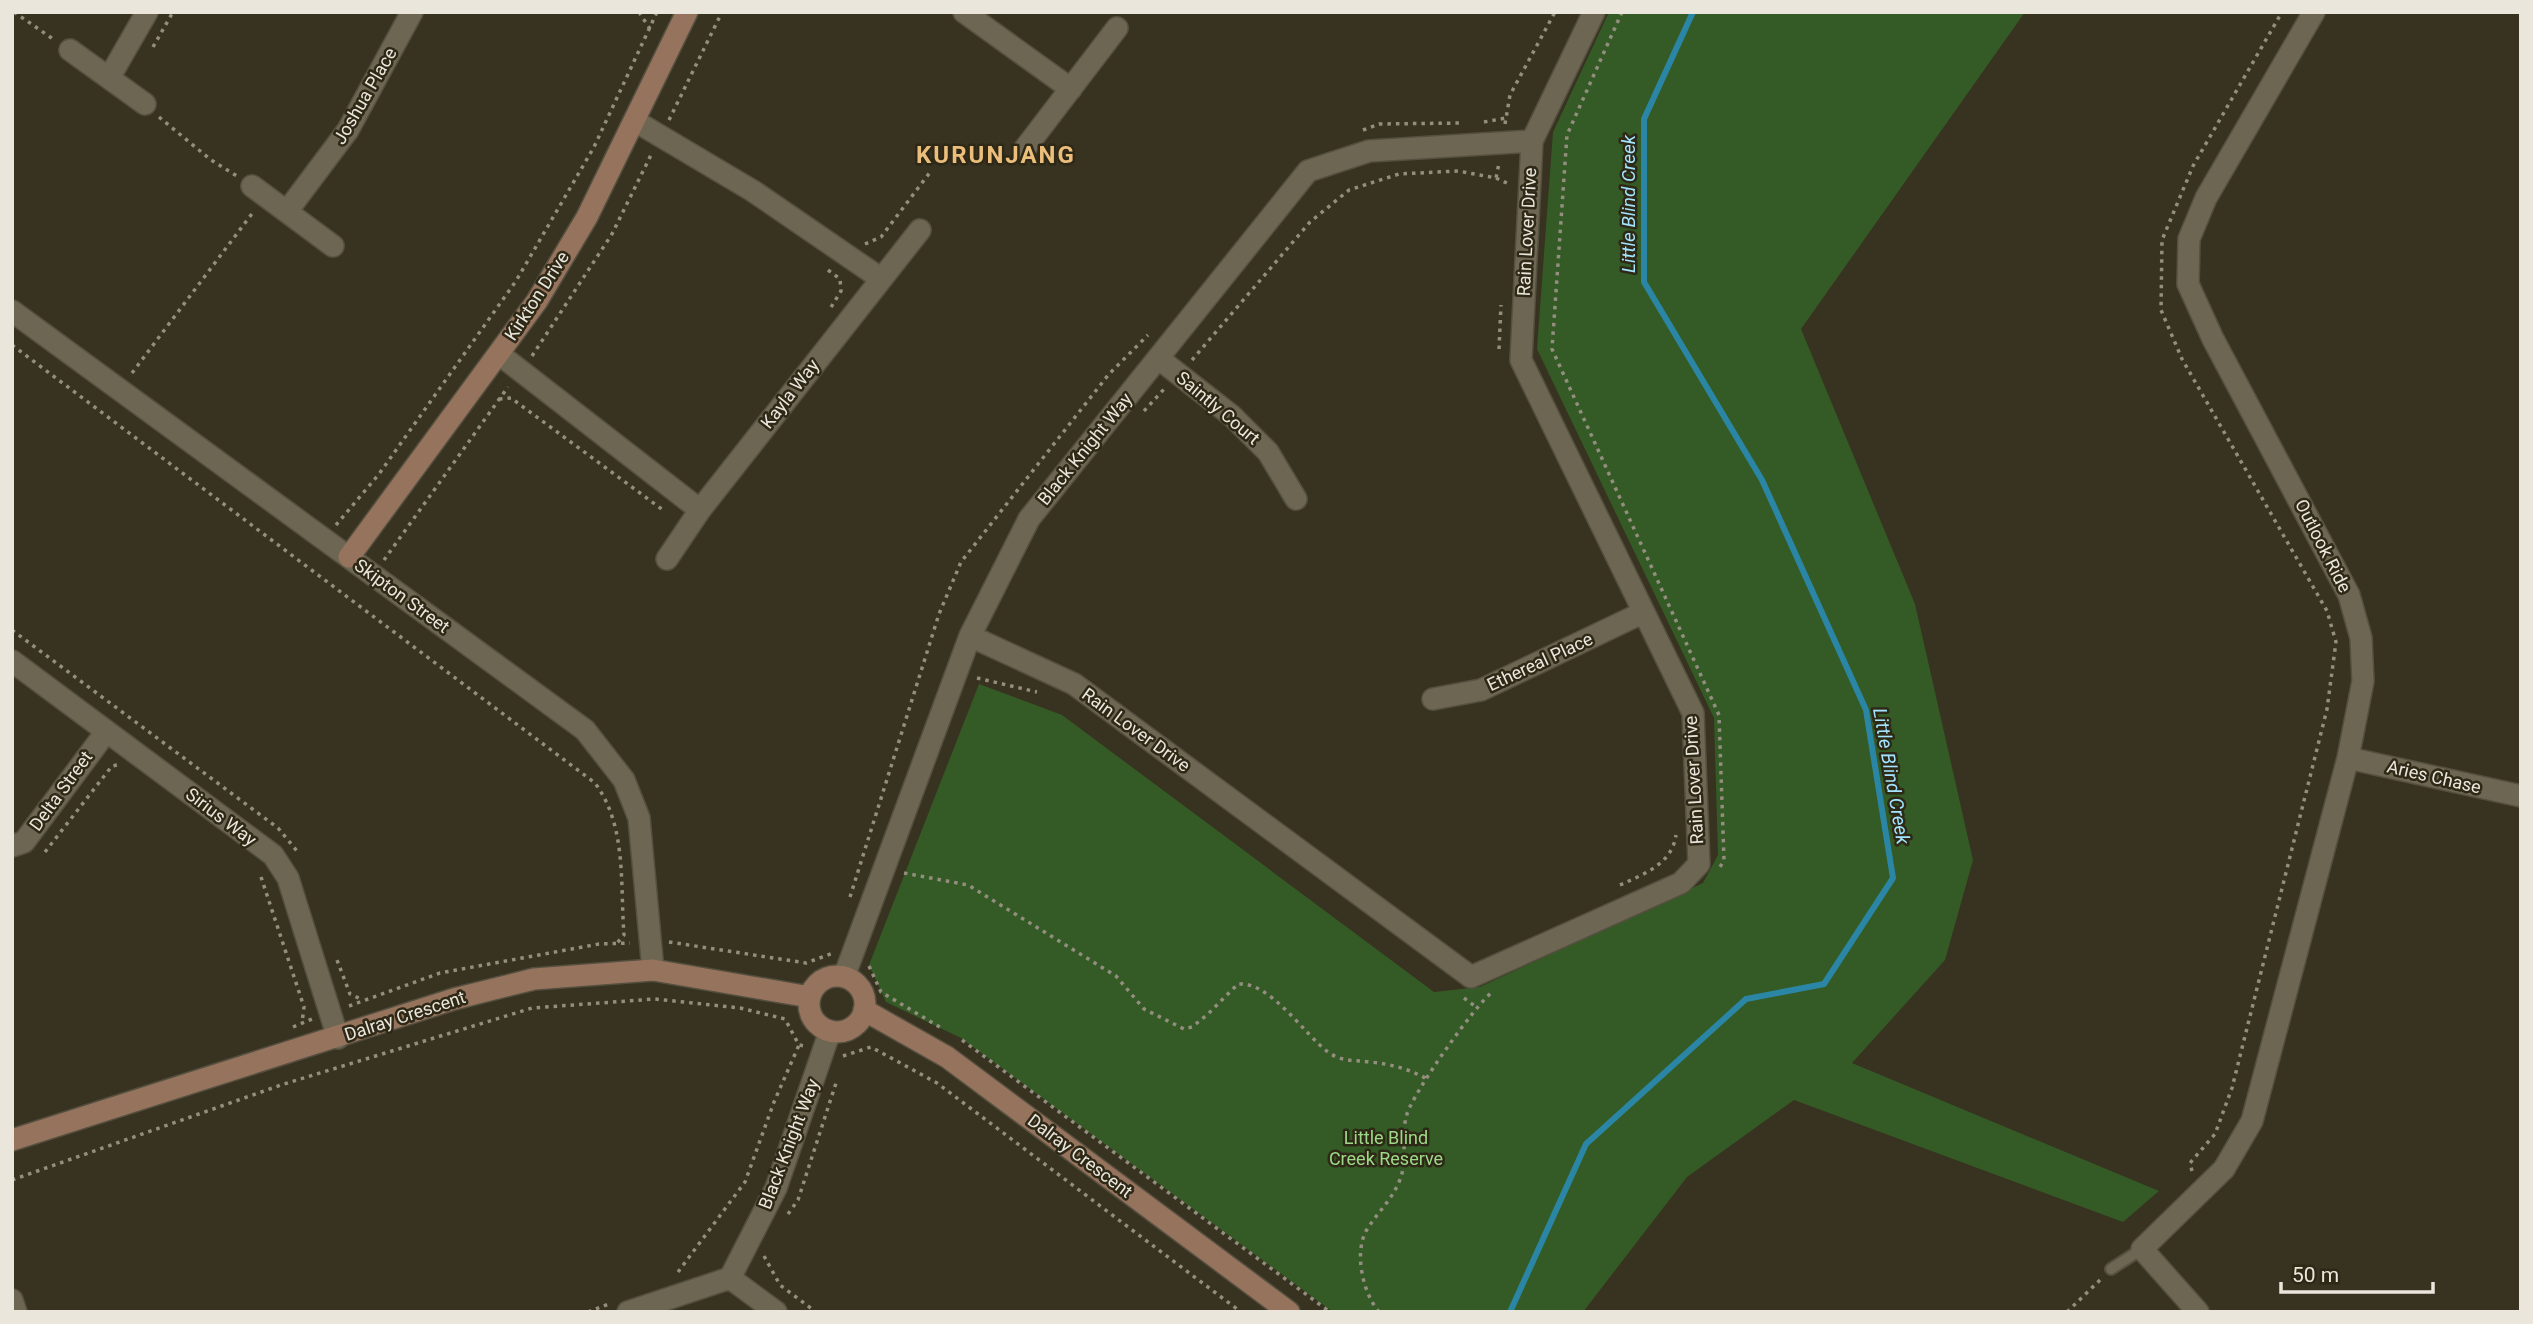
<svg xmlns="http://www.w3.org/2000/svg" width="2533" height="1324" font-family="Roboto,sans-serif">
<rect width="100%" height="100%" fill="#383220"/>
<path fill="#345b25" d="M1609 12H2025L1801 329 1915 604 1973 860 1945 960 1852 1063 2159 1191 2123 1222 1794 1100 1687 1177 1583 1312H1333L961 1038 886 1002 869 965 979 684 1062 715 1434 992 1480 987 1703 883 1718 855 1714 718 1537 349 1553 132Z"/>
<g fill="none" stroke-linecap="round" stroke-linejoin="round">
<path stroke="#2b86a5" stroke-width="6" d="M1510 1312 1586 1144 1746 999 1824 984 1893 878 1866 710 1762 480 1644 282V119L1693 12"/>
<g stroke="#544f3f" stroke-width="14">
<path id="lane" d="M2111 1269 2142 1249"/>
</g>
<g stroke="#544f3f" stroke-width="24">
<path id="street" d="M964 12 1071 89
M70 50 145 104
M109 78 147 12
M635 121 753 191 880 278
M1023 151 1117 28
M252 186 333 246
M288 210 348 130 412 12
M12 311 585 730 624 780 639 818 653 970
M499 354 700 510
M1158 358 1232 416 1268 452 1296 499
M667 559 700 510 920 230
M970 636 1074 684 1471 977 1681 883 1699 864 1693 713 1521 360 1532 141 1594 12
M12 661 273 855 288 878 338 1038
M1433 699 1481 690 1642 613
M2348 758 2521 796
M12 846 24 842 106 732
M844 977 970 636 1029 519 1308 171 1369 151 1532 141
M12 1300 16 1312
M628 1312 730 1278
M776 1312 730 1278 776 1188 830 1031
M2198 1312 2142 1249 2224 1169 2252 1121 2348 758 2363 681 2361 638 2349 595 2213 339 2188 284 2189 239 2206 198 2314 12"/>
</g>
<g stroke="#544f3f" stroke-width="24">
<path id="secondary" d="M349 557 537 301 587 217 687 12
M809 1004a28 28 0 1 1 56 0a28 28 0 1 1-56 0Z
M864 1010 947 1057 1289 1312
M12 1140 454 999 534 979 653 970 810 997"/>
</g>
<path stroke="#938e7f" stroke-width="3.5" stroke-dasharray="3.5 5" stroke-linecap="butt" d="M14 12 53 39
M639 12 650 29
M1622 12 1567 135 1552 349 1719 715 1724 860 1720 867
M153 47 173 12
M159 117 211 160 237 176
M669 120 722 12
M1484 122 1506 118
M1505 124 1510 95 1555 12
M1363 130 1379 124 1462 123
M1496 178 1509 184
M865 244 881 237 931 171
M828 270 840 279 841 291 830 309
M12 345 595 783C627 826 620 884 624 935L617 943
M1499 349 1501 305
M532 356 612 234 651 155
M1192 360 1310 222 1349 190 1399 174 1458 171 1496 178 1499 163
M132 373 254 211
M499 399 511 398 663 510
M1144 411 1165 388
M336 525 379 474 516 281 594 147 657 12
M384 560 508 387
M12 630 278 828 297 851
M977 678 1037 692
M45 852 112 766 117 765
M904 873 968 885 1116 976 1144 1009 1184 1029 1192 1027 1207 1015 1238 984C1270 981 1305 1035 1328 1052 1342 1062 1354 1060 1370 1062 1391 1064 1409 1069 1427 1079
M261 877 304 1007 302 1023
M1620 885C1644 874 1672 864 1676 835
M850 897 939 614 961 562 1109 374 1148 335
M669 942 806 963 833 953
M337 960 350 994 363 1000
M869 966 881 992 943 1029
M1464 998 1476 1007
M349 1006 440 973 599 944 630 943
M293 1027 312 1019
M962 1040 1330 1312
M843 1056 871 1047 937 1083 1241 1312
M2192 1171 2190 1163 2215 1134 2232 1088 2327 709 2336 642 2327 611 2182 359 2161 310 2162 240 2193 166 2282 12
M12 1180 281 1085 532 1008 655 999 740 1008 785 1019 799 1045 805 1046
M788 1214 798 1200 837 1080
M764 1256 780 1285 816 1312
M678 1272 745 1182 774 1102 799 1045
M588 1312 609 1304
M721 1312H738
M1379 1312C1363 1293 1354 1254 1366 1231 1376 1214 1391 1201 1399 1182 1409 1160 1400 1136 1407 1114 1415 1090 1473 1008 1493 991
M2067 1312 2102 1278"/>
<use href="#lane" stroke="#6d6652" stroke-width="10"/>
<use href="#street" stroke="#6d6652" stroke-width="21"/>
<use href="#secondary" stroke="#96735c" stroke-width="21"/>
</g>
<g text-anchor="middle" stroke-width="5" stroke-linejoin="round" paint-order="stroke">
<g font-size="18" fill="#eae6db" stroke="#2e2816">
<text transform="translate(365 96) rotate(-60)" y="6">Joshua Place</text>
<text transform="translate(1527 232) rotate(-87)" y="6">Rain Lover Drive</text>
<text transform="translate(537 296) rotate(-57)" y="6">Kirkton Drive</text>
<text transform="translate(790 394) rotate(-52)" y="6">Kayla Way</text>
<text transform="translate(1218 408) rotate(40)" y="6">Saintly Court</text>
<text transform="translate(1085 449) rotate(-51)" y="6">Black Knight Way</text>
<text transform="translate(2323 546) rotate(63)" y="6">Outlook Ride</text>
<text transform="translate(402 596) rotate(36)" y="6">Skipton Street</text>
<text transform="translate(1540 662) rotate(-25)" y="6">Ethereal Place</text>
<text transform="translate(1136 730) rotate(36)" y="6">Rain Lover Drive</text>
<text transform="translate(2434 777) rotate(13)" y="6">Aries Chase</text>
<text transform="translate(1694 780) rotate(-93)" y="6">Rain Lover Drive</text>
<text transform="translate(61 791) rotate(-54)" y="6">Delta Street</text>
<text transform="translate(221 817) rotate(37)" y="6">Sirius Way</text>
<text transform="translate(405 1016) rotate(-18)" y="6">Dalray Crescent</text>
<text transform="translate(789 1144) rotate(-69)" y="6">Black Knight Way</text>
<text transform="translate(1080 1156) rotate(37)" y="6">Dalray Crescent</text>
</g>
<g font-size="18" fill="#9dd988" stroke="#2e2816">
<text x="1386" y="1144">Little Blind<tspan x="1386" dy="21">Creek Reserve</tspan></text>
</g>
<g font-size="19" font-style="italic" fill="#a3e5ff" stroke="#2e2816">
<text transform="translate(1628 204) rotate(-90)" y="7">Little Blind Creek</text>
<text transform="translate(1892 776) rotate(80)" y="7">Little Blind Creek</text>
</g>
<g font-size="24" font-weight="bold" letter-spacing="2" fill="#ecbe7b" stroke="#2e2816">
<text x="996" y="163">KURUNJANG</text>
</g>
</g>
<rect width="2533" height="1324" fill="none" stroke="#eae6db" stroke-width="28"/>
<path d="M2281 1282v10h152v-10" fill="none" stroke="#eae6db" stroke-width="3.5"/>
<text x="2292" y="1282" font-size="21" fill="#eae6db" stroke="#2e2816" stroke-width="5" paint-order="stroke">50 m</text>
</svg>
